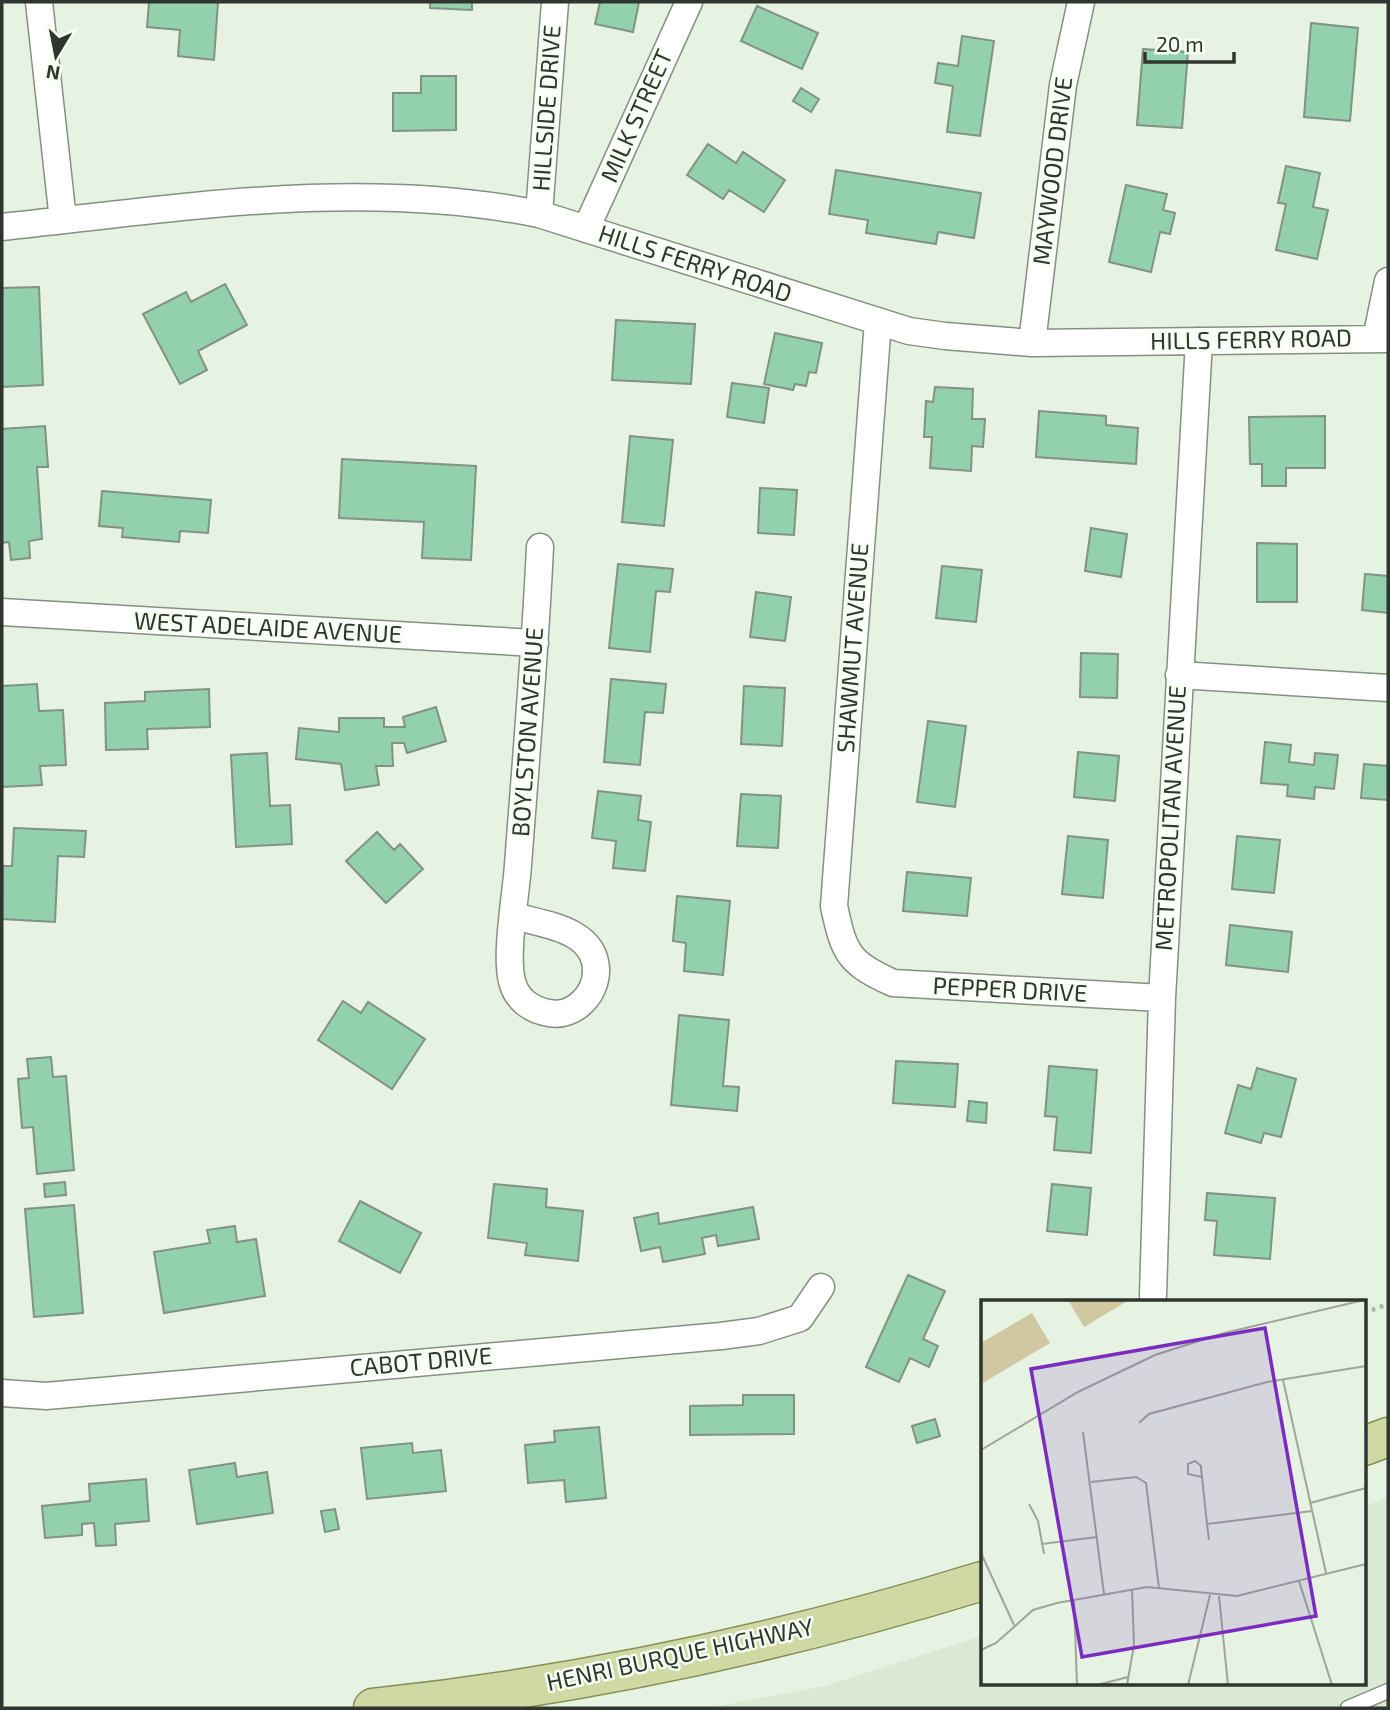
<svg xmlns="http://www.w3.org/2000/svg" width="1390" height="1710" font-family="'Exo 2',sans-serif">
<rect width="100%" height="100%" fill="#e6f2e2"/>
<path fill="#d9e9d3" d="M1388 1497V1708H708L825 1686 982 1636V1684H1364V1507Z"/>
<path fill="#92d1ab" stroke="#829287" stroke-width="2" d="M149 2H218L214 60 178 56 180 30 147 27Z
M430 2H472V10L430 8Z
M600 2H639L633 32 595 24Z
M757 6 818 33 802 69 741 41Z
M1311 23 1358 28 1350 121 1304 117Z
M962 36 994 41 980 136 947 132 953 86 935 83 938 63 958 66Z
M1143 49 1188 52 1182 128 1137 125Z
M421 76H456V130L393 131V93H421Z
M801 88 819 99 811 112 793 101Z
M708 144 736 163 743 152 785 180 764 212 729 190 723 199 687 175Z
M1286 166 1320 173 1313 207 1328 210 1317 259 1276 250 1286 204 1278 203Z
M836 170 981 193 974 238 938 232 936 244 866 233 868 220 829 214Z
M1126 185 1167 194 1163 210 1175 213 1170 234 1160 232 1151 272 1109 262Z
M225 284 247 325 198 351 207 370 180 384 143 314 186 292 191 302Z
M39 287 43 385 2 387V288Z
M616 320 695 324 691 384 612 380Z
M775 333 822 343 816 373 809 372 806 386 795 384 793 390 764 384Z
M732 383 769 388 764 423 727 417Z
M935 387 973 389 972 419H985L983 447 972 446 971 471 930 468 932 437H924L926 401 933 402Z
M1039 411 1106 416V425L1138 428 1136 464 1036 457Z
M1325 416V468H1286V486H1262V464H1250L1249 417Z
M45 426 48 467H37L42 539 29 541 30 558 11 560 9 542 2 543V429Z
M630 436 673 440 664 526 622 522Z
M342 459 476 466 471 560 422 558 424 522 339 518Z
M760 488 797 490 794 535 758 533Z
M102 491 211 500 208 533 180 531 179 542 122 537 123 528 99 526Z
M1091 528 1127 534 1121 577 1085 571Z
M1257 543 1297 544V602H1257Z
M618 564 673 569 670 592 656 591 650 652 609 648Z
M942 566 982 570 976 622 936 618Z
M1365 574 1388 576V613L1362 610Z
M756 592 791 597 785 641 750 637Z
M1081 653 1118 654 1117 698 1080 697Z
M611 679 666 684 663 713 645 712 640 765 604 762Z
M37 684 39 711 63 710 66 765 40 766 42 785 2 787V686Z
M744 686 785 688 782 746 741 744Z
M209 689 210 727 147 729 148 749 106 750 105 703 145 701V692Z
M436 707 446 741 407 753 404 743H392L393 766H376L379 785 345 790 341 764 296 759 299 728 339 732V718H384V727H405L403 717Z
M928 721 966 726 955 807 917 802Z
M1265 742 1291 745 1289 762 1314 765 1315 753 1338 755 1334 789 1315 787 1314 799 1287 796 1288 785 1261 783Z
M1078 752 1119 756 1115 801 1074 797Z
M267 753 270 806 290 805 292 844 236 847 231 755Z
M1364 764 1388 766V800L1361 798Z
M598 791 641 796 638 820 651 822 645 871 613 868 616 841 592 838Z
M741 794 781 796 778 848 737 846Z
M14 828 86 831 84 857 58 856 55 922 2 919 3 866H12Z
M377 832 394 850 400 844 423 869 386 903 346 861Z
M1068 836 1108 840 1103 898 1062 894Z
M1237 836 1280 840 1274 893 1232 889Z
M907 872 971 878 967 916 903 911Z
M677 896 730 901 723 975 684 971 686 943 673 941Z
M1230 925 1292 932 1288 972 1226 965Z
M343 1001 361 1013 368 1002 425 1039 392 1089 318 1040Z
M679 1015 729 1020 723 1086 739 1087 737 1111 671 1105Z
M51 1057 53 1077 66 1076 74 1170 37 1174 33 1127 22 1128 18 1079 29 1078 27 1059Z
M896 1061 958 1064 955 1107 893 1103Z
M1049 1066 1097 1070 1091 1153 1054 1150 1057 1117 1045 1116Z
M1257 1068 1296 1079 1281 1137 1264 1133 1261 1143 1225 1133 1238 1085 1251 1089Z
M969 1101 987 1103 986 1123 967 1121Z
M65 1182 66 1195 45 1197 44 1184Z
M494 1184 547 1189 546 1207 583 1211 578 1261 525 1255 527 1243 488 1238Z
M1052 1184 1091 1188 1087 1235 1047 1231Z
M1207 1193 1275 1198 1270 1259 1214 1255 1217 1221 1205 1220Z
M360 1201 421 1233 400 1273 339 1241Z
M74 1205 83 1313 34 1317 25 1209Z
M753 1207 759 1239 718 1246 716 1235 702 1238 705 1254 663 1262 660 1247 641 1251 634 1218 658 1213 659 1224Z
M235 1226 237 1242 256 1239 265 1296 164 1313 154 1252 210 1243 207 1230Z
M908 1275 945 1291 923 1339 938 1346 929 1367 910 1358 899 1382 866 1367Z
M743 1395H794V1434L690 1435V1406L743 1405Z
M935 1419 940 1436 917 1443 912 1426Z
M599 1427 606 1498 566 1502 564 1480 528 1483 525 1445 555 1442 554 1431Z
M412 1443 413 1453 441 1450 446 1491 367 1499 361 1448Z
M235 1463 237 1477 267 1472 273 1513 197 1524 189 1470Z
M146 1479 149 1521 115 1524 116 1545 96 1546 94 1523 82 1524V1535L45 1538 42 1506 90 1501 89 1484Z
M335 1509 339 1529 325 1532 321 1511Z"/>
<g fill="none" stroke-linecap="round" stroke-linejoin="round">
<g stroke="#859081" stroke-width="17">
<path id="lane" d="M1348 1708 1388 1691"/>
</g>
<g stroke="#859081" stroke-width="29">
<path id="street" d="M39 2 63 220
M539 214 555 2
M2 227C180 208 362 178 539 214L909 331 945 336 1032 343 1388 339
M586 229 689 2
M878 321 834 906C844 954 849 963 893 983L1162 998
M1376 339 1388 281
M1032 343 1063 85 1081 2
M2 612 535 643
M1179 675 1388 688
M514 916C545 925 594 929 596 969 597 994 574 1018 549 1013 531 1010 516 999 512 981 505 955 516 894 518 865 526 759 535 653 540 547
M1153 1296 1162 998 1199 341
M2 1393 46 1396 721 1336 759 1331 800 1318 821 1287"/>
</g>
<g stroke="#848f53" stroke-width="41">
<path id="primary" d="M1364 1446 1388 1437
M373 1708C578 1686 785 1642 982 1581"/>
</g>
<path stroke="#abb4a8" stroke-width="4.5" stroke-dasharray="3.5 5" stroke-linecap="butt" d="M1364 1313 1388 1304"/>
<use href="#lane" stroke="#fff" stroke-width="14"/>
<use href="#street" stroke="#fff" stroke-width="26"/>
<use href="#primary" stroke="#d0d9a4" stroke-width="38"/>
</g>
<g text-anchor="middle" stroke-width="5" stroke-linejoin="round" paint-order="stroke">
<g font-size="24" fill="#31352f" stroke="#f5fff2">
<text transform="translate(547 108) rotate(-86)" y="8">HILLSIDE DRIVE</text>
<text transform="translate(637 116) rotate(-66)" y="8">MILK STREET</text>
<text transform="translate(1053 171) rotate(-83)" y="8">MAYWOOD DRIVE</text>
<text transform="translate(695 264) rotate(18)" y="8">HILLS FERRY ROAD</text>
<text transform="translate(1251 340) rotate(-1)" y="8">HILLS FERRY ROAD</text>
<text transform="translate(268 628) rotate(3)" y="8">WEST ADELAIDE AVENUE</text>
<text transform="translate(853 648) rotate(-86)" y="8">SHAWMUT AVENUE</text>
<text transform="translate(528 732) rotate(-86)" y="8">BOYLSTON AVENUE</text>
<text transform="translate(1171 818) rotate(-87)" y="8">METROPOLITAN AVENUE</text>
<text transform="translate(1010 990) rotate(3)" y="8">PEPPER DRIVE</text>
<text transform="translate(421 1362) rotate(-5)" y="8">CABOT DRIVE</text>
<text transform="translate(680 1655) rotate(-12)" y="8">HENRI BURQUE HIGHWAY</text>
</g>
</g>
<g transform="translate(981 1300)">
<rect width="385" height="385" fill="#e6f2e2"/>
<path d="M87 0H148L103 27ZM51 13 69 43 0 84V43Z" fill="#d0c8a1"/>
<path fill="none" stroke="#9ea69a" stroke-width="2" d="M302 80 345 273M158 123 168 114 286 82 385 66M102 132 123 294M0 150 97 92 174 55 243 33 383 0M221 177 207 174V164L214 161 220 166V169L221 177 226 224 228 240M110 182 155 177 165 183 178 288M329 203 385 188M48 204 57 221 63 254M226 224 331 211M61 244 116 237M0 253 33 325M318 281 351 385M238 296 247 385M93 300 96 385M0 350 15 343 52 310 76 303 166 287 256 296 385 264M116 385 147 377M146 385 153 345 151 289M207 385 229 295"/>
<path fill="#7b2cbf" fill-opacity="0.15" stroke="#7b2cbf" stroke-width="3.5" d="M284 28 335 316 101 357 50 69Z"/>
<rect width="385" height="385" fill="none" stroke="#31352f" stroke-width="3.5"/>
</g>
<rect width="1390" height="1710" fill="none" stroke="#31352f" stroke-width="7"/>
<g transform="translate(56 56) rotate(190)" stroke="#f5fff2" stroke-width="5" paint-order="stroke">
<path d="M0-5L12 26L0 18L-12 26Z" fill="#31352f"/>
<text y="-10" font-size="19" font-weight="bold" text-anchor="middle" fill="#31352f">N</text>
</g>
<path d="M1145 52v10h89v-10" fill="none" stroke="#31352f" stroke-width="3.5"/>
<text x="1156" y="52" font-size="21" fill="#31352f" stroke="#f5fff2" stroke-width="5" paint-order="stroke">20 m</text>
</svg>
